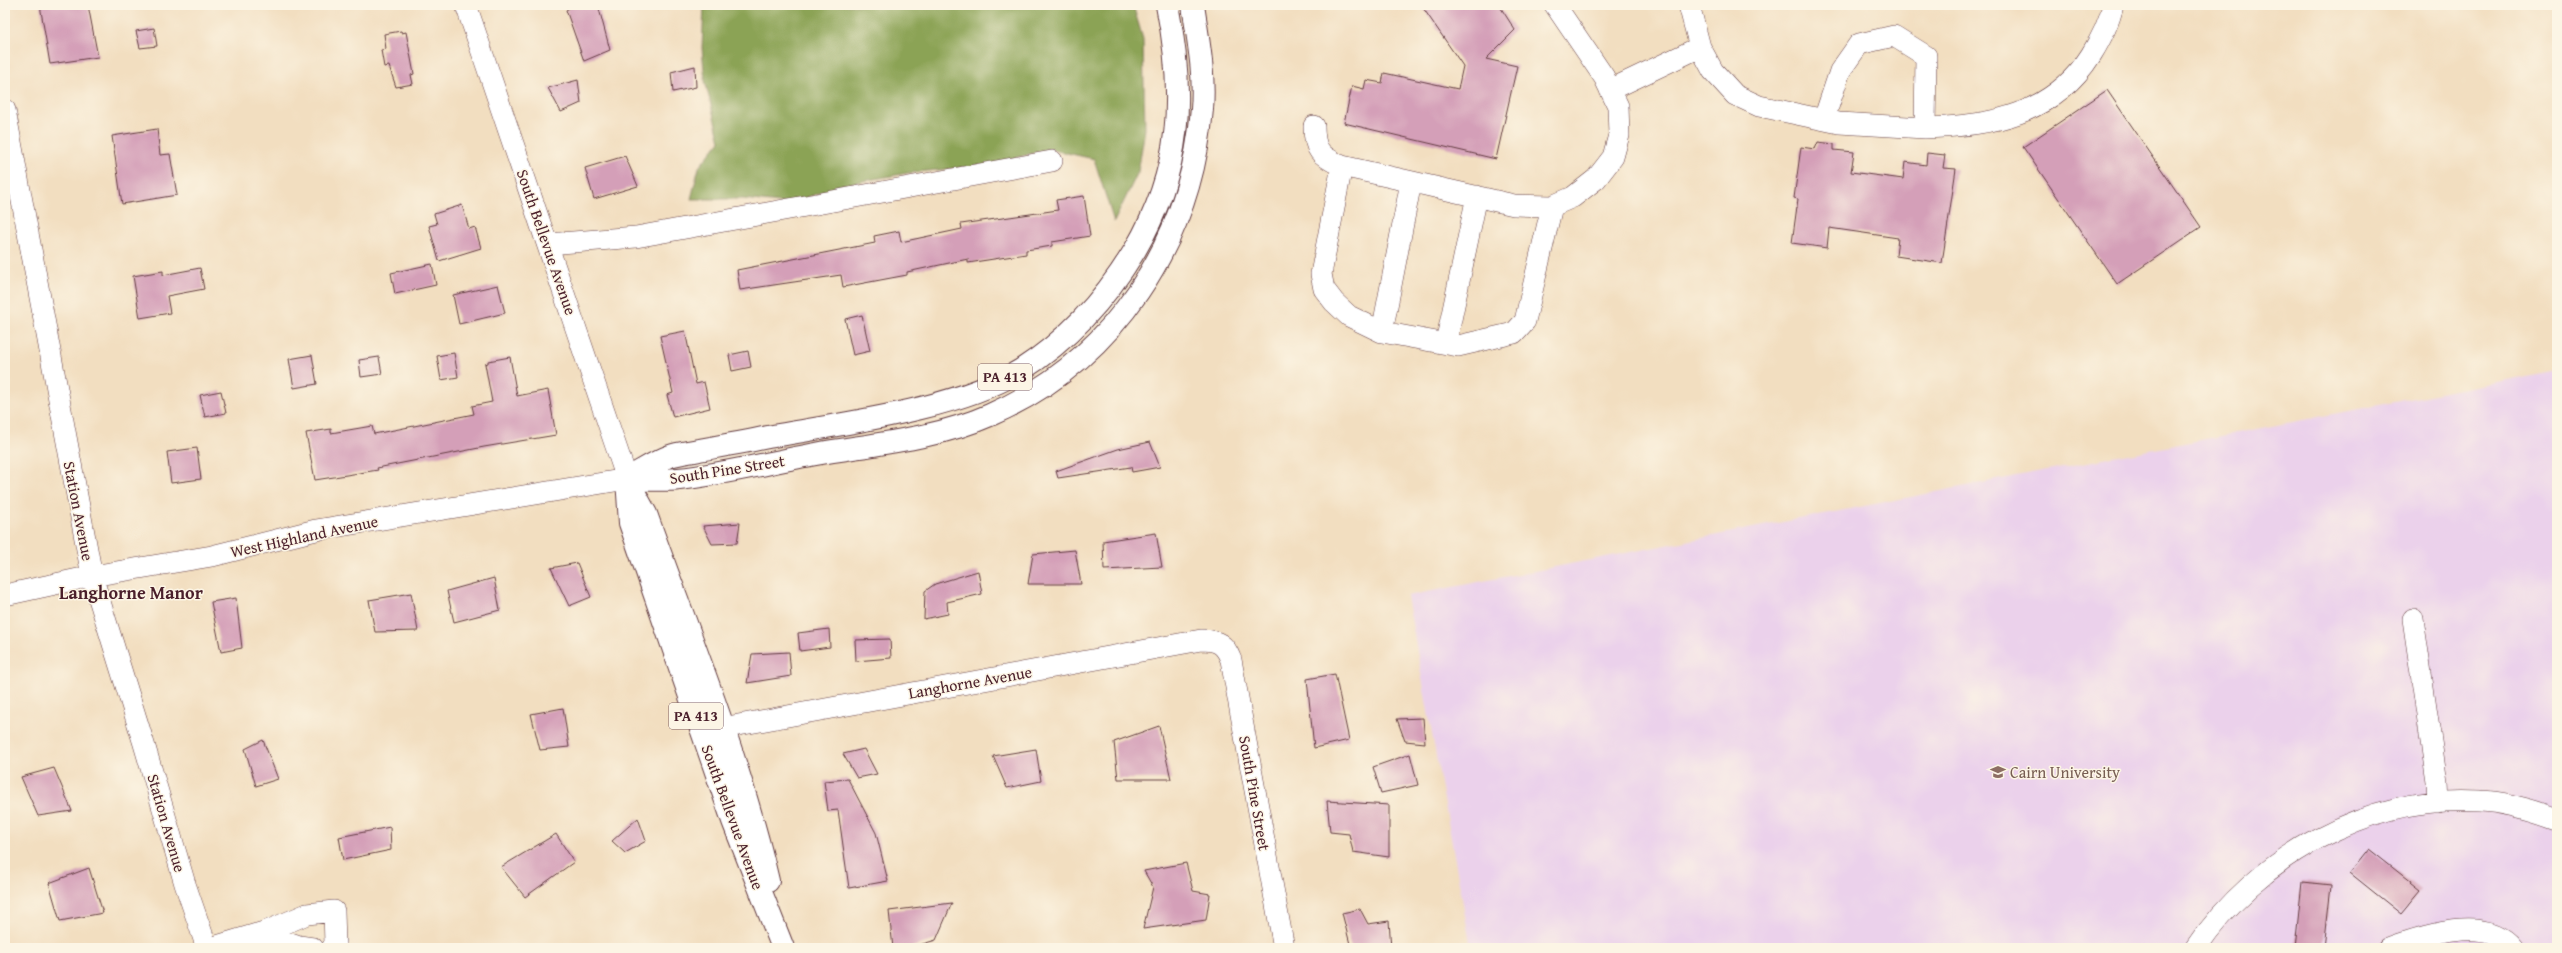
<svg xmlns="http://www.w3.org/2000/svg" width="2562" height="953" font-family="'Gentium Book Plus',serif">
<rect width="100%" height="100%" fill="#fcf5e5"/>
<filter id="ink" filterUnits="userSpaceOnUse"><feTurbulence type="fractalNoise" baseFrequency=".025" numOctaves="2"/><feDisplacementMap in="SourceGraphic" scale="8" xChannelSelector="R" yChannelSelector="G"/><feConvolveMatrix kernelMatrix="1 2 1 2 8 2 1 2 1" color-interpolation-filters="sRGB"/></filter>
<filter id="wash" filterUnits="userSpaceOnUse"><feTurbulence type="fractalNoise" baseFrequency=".012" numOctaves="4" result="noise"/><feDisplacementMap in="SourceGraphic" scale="16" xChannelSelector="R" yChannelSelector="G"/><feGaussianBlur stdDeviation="0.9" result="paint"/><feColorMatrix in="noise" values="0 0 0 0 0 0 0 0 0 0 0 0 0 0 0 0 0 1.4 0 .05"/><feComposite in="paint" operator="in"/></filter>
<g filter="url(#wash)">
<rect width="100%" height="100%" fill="#f2dec0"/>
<path fill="#ebd1eb" d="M2557 370V948H1471L1407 596Z"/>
<path fill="#8ba354" stroke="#6a6140" d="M704 5H1133L1143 39 1145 129 1138 172 1114 222 1094 159 1049 149 989 165 908 173 841 185 789 204 743 199H691L699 167 720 141 705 81 702 48Z"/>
<g id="blocks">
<path fill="#d49fb8" d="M40 5H88L98 57 50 64Z
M574 5H598L610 50 584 61 566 10Z
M1421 5H1499L1515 30 1486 59 1517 66 1496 159 1344 123 1352 86 1364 89 1366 80 1382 83 1384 73 1458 89 1463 66Z
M154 28 157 46 140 48 136 31Z
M401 31 402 33 406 32 414 74 411 75 413 84 396 87 389 66 384 67 381 50 386 49 384 34Z
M695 66 696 87 673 92 671 72Z
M578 80 581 103 561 112 548 88Z
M2107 90 2201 227 2117 284 2023 147Z
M157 129 160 155 170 154 177 195 122 204 112 136Z
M1818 142 1834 144V150L1854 152 1851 172 1903 179 1905 162 1926 165 1927 153 1945 155 1943 168 1956 169 1942 263 1896 256 1898 238 1829 228 1827 248 1792 243 1798 199 1794 198 1801 147 1815 149Z
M625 156 638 186 594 199 585 168Z
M1084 196 1090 236 1052 242V246L1026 250V254L968 263V259L907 272V275L843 287 841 275 740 290 737 270 875 243 874 236 899 231 901 242 962 229 961 224 1058 210 1056 200Z
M462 205 469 229 475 227 481 248 439 261 429 226 437 224 434 214Z
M432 264 436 285 395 294 391 273Z
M200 268 204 289 167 296 170 313 140 318 133 276 163 271V275Z
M498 285 505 313 459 324 453 295Z
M862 315 870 351 853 355 845 319Z
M685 331 696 384 704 382 710 408 673 417 667 395 673 393 660 336Z
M748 351 751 367 732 371 729 355Z
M454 353 458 377 441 380 437 356Z
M312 355 317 384 294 388 289 359Z
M379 357 382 374 361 377 359 360Z
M510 357 517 396 548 390 556 435 484 447 377 468 378 470 315 480 306 433 331 429V433L372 426 374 434 474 414 472 406 492 402 485 364 488 363V361Z
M221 391 226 413 205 417 200 395Z
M1150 442 1160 467 1132 472 1131 467 1058 478 1056 471 1118 449Z
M197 448 201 479 171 483 167 452Z
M740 523 737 543 712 544 703 526Z
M1156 533 1162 567 1104 570 1103 541Z
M1075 550 1081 584H1028L1033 554Z
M577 563 591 597 569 606 551 568Z
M978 571 982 594 947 602 948 614 924 619 925 591 935 584Z
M494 578 500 610 454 622 447 591Z
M411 593 418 631 375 632 369 600Z
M236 598 242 648 221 652 211 602Z
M829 629 830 647 800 651 798 633Z
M890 639 891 658 856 661 855 640Z
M789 652 791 676 747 683 752 654Z
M1335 674 1349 740 1314 748 1307 679Z
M563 708 569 747 540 750 531 714Z
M1423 718 1425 743 1405 741 1397 719Z
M1159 726 1171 779H1118L1114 742Z
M263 740 278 779 256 786 245 749Z
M864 749 877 774 857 778 843 754Z
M1036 749 1041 781 1007 788 993 756Z
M1410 754 1418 785 1381 793 1373 767Z
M54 768 72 811 38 816 21 777Z
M848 779 876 833 888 881 849 888 838 810 828 811 824 781Z
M1327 801 1389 805V857L1353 852 1349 834 1330 832Z
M638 818 646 841 625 853 612 841Z
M390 827 391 850 343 860 339 837Z
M556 834 574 862 525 897 501 867Z
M2369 849 2421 890 2401 914 2350 873Z
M1186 863 1193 891 1210 894 1206 920 1143 929 1153 887 1144 871Z
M89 868 103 913 60 921 49 883Z
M2302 882 2331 885 2324 948H2295Z
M952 903 936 940 909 948H893L889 911Z
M1360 909 1368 924 1389 921 1391 948H1351L1342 913Z"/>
</g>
</g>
<g filter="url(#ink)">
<use href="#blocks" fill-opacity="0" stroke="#633c41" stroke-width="1"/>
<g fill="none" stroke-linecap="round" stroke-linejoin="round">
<g stroke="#633c41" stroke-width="22">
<path id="minor" d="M1689 5 1700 47 1713 71 1735 95 1759 106 1839 123 1925 128
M1610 90 1700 47
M5 110 92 576 144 744 185 884 207 948
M1824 119 1840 71 1859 44 1894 36 1926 56 1925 128C1991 126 2053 115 2091 55 2101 39 2109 24 2113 5
M1314 126C1314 150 1320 156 1342 166L1514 205 1552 206 1573 197 1596 179 1613 157 1619 135 1618 106 1604 77 1555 5
M1342 166 1321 274 1324 289 1334 302 1349 316 1382 332 1458 346 1514 333 1525 321 1552 206
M548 244 636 237 1052 161
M1382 332 1411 182
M1446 343 1477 196
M5 595 92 576 212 556 316 530 627 479 466 5
M2413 619 2437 782 2438 802
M722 728 1201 640C1218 640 1225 644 1231 660L1284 948
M261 933 299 946 313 948
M210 948 267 931 307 914 334 911 335 944 332 948
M2196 948C2257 857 2369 794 2480 801 2506 802 2533 810 2557 819
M2389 948C2422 936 2487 914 2514 948"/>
</g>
<g stroke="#633c41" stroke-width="24">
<path id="major" d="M630 477C643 470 656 461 670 456 679 453 690 452 699 450 722 446 745 442 768 437 844 423 956 410 1021 370 1068 340 1106 298 1135 250 1182 170 1185 94 1167 5
M627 479C644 479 662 481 679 479 725 474 771 462 816 454 873 444 936 439 990 415 1114 361 1191 242 1202 109 1205 74 1198 39 1193 5
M627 479 630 523 733 821 783 948
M630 485 646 514C689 635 739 755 768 881"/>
</g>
<use href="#minor" stroke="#fff" stroke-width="21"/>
<use href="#major" stroke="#fff" stroke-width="22"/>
</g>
</g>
<defs>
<g id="university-bare" transform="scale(1.2)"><path d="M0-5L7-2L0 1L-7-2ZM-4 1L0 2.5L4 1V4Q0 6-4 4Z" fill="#8d6e63" stroke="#fcf5e5" stroke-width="2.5" paint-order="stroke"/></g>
</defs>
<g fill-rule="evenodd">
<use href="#university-bare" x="1998" y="772"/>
</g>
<g text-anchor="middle" stroke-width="3" stroke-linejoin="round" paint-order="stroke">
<g fill="#fcf5e5" stroke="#7f5f63" stroke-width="1">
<rect x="978" y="364" width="54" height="26" rx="3"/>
<rect x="669" y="703" width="54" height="26" rx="3"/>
</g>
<g font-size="15" font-weight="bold" fill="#4a1f2b">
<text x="1005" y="382">PA 413</text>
<text x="696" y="721">PA 413</text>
</g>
<g font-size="16" fill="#4a1f2b" stroke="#fcf5e5">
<text transform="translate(547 242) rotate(71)" y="6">South Bellevue Avenue</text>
<text transform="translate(727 469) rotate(-9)" y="6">South Pine Street</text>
<text transform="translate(79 511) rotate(79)" y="6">Station Avenue</text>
<text transform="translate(304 536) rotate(-12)" y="6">West Highland Avenue</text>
<text transform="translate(970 682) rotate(-10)" y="6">Langhorne Avenue</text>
<text transform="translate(1255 793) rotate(80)" y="6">South Pine Street</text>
<text transform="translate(733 817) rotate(70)" y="6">South Bellevue Avenue</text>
<text transform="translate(167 823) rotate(74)" y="6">Station Avenue</text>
</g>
<g font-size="16" fill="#785e54" stroke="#fcf5e5" text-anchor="start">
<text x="2010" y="778">Cairn University</text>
</g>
<g font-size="18" font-weight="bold" fill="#4a1f2b" stroke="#fcf5e5">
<text x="131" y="599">Langhorne Manor</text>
</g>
</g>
<rect width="2562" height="953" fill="none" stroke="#fcf5e5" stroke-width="20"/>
</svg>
